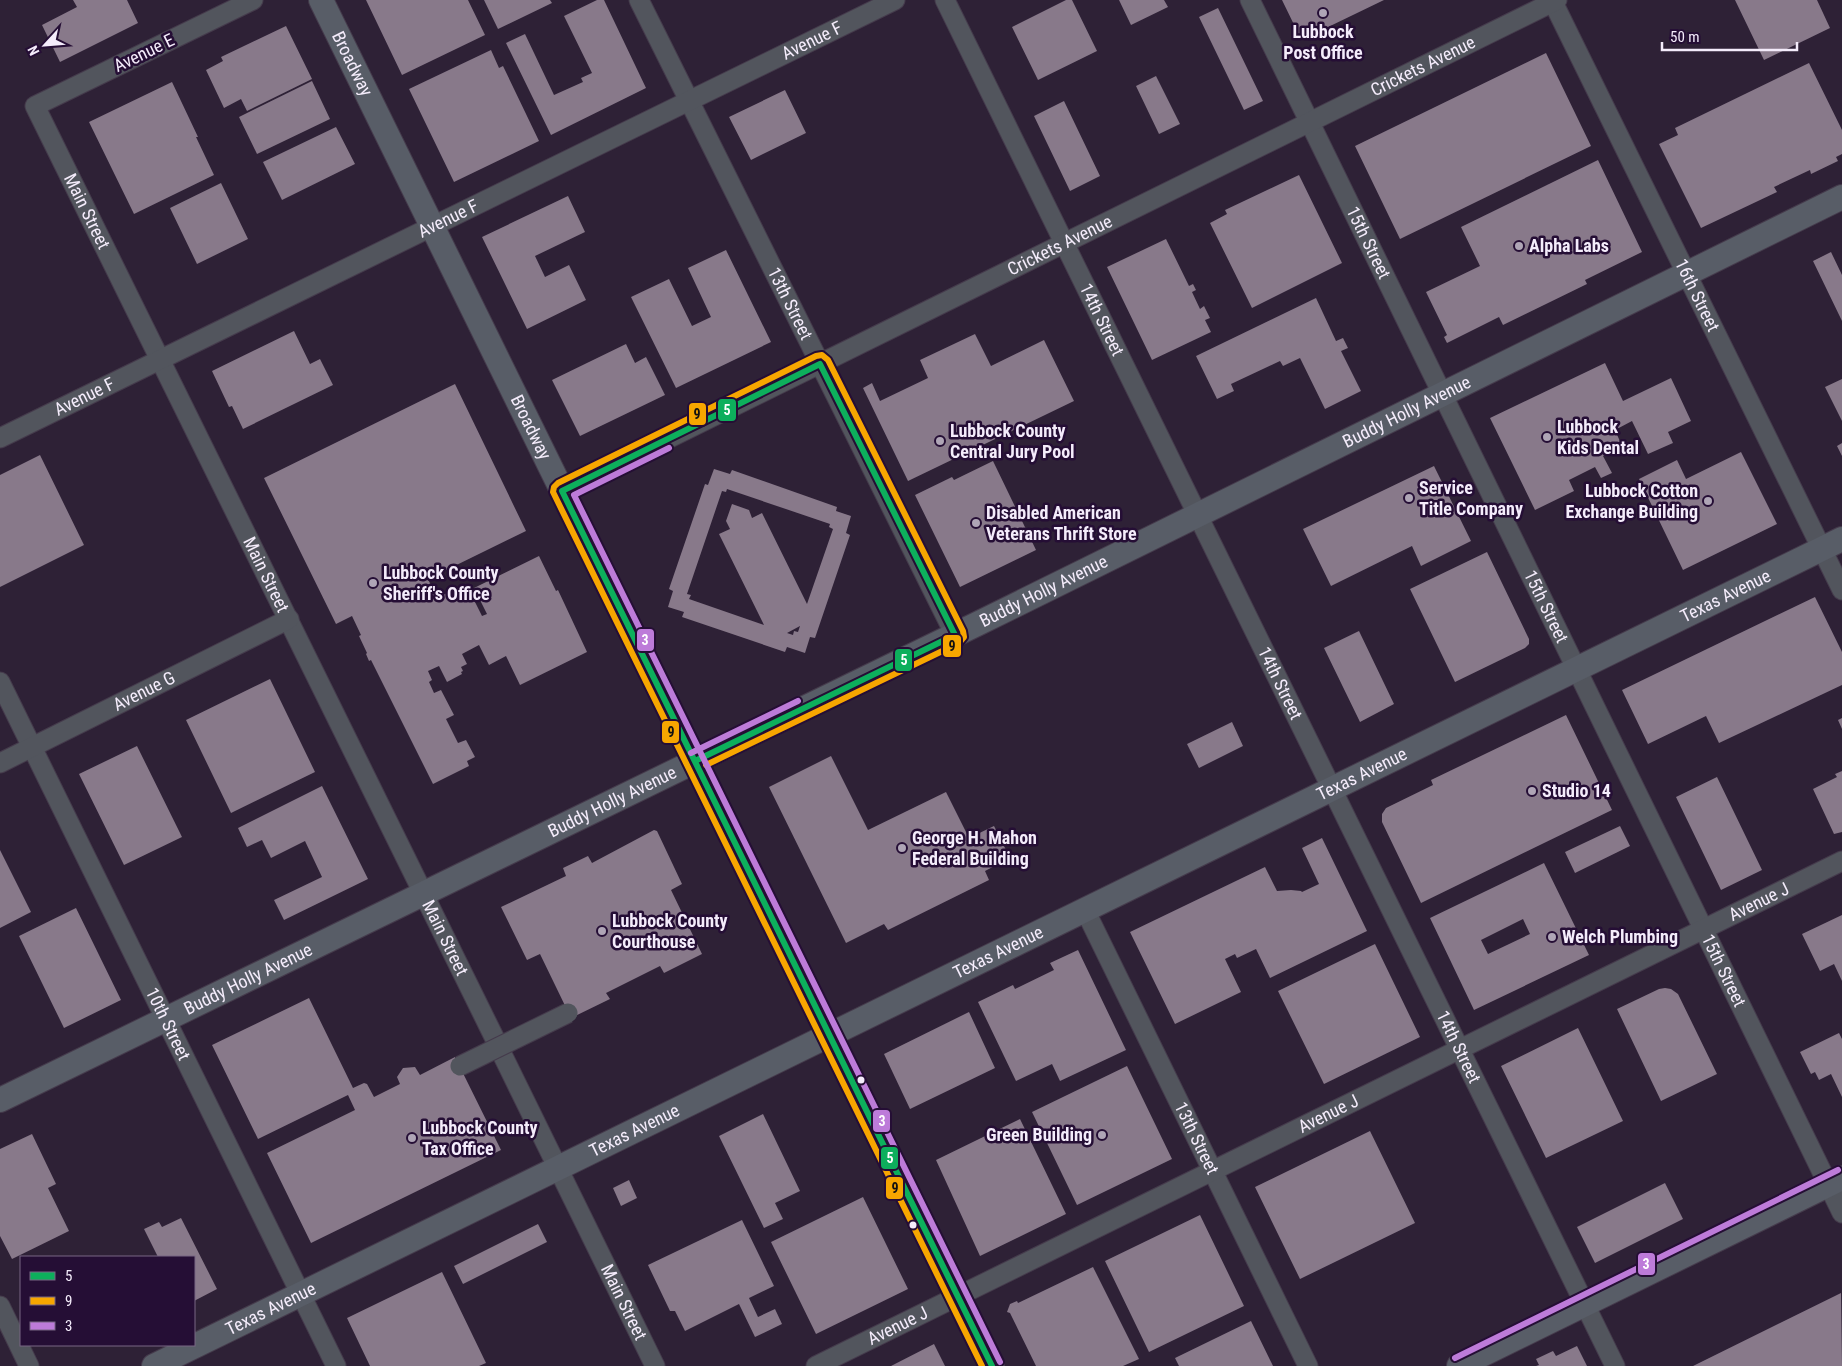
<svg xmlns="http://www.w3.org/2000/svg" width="1842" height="1366" font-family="'Roboto Condensed',sans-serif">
<rect width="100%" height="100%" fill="#2e2136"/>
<path fill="#88798a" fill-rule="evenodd" d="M73 0H127L138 23 60 62 42 25 77 7Z
M366 0H468L485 35 402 75Z
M484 0H550L552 3 498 29Z
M597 0H604L646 88 551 135 506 43 525 34 554 95 583 82 581 78 592 73 564 16Z
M1066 0H1072L1097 51 1038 80 1012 27Z
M1119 0H1164L1168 7 1131 25Z
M1282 0H1384L1324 29 1323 26 1300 37Z
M1735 0H1817L1830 28 1764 60Z
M1218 8 1263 101 1244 110 1199 17Z
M286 26 312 79 247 111 241 99 224 108 206 70 223 61 221 57Z
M491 50 499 68 503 66 539 141 454 182 409 89Z
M1546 53 1591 146 1400 239 1355 146Z
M1809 63 1842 130V154L1836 157 1838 161 1811 174 1810 170 1774 187 1777 192 1701 228 1659 144 1678 135 1675 128Z
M1156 76 1180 124 1159 134 1136 86Z
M312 81 330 119 257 154 239 117Z
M172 82 198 137H196L214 175 134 214 89 122Z
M785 90 806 133 751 160 729 117Z
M1064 101 1100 176 1070 191 1034 116Z
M336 127 355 164 282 200 263 162Z
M1598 160 1642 252 1585 280 1587 284 1503 325 1499 317 1447 343 1444 337 1447 335 1426 292 1480 266 1461 227Z
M1299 175 1342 263 1252 308 1210 223 1227 214 1225 210Z
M221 183 248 239 197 264 170 208Z
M568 196 585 232 535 256 545 277 569 265 586 300 527 329 482 237Z
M1166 239 1189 286 1193 284 1196 290 1192 292 1200 309 1204 306 1210 318 1205 320 1211 332 1152 360 1107 267Z
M726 250 771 342 676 388 631 297 669 279 692 326 711 317 688 268Z
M1831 252 1842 275V321L1813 261Z
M1316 298 1336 341 1343 338 1348 348 1341 351 1361 391 1325 409 1300 358 1283 366 1280 361 1231 384 1234 391 1217 399 1196 356Z
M294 331 310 364 320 359 333 385 243 429 232 406 229 407 212 371Z
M975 334 991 366 1044 340 1074 401 908 481 863 388 872 383 880 401 928 378 920 360Z
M626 344 635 363 646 357 665 395 580 436 552 380Z
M1605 363 1623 401 1671 378 1691 421 1668 432 1673 443 1648 454 1632 421 1615 430 1622 446 1603 456 1612 473 1601 478 1595 467 1569 480 1574 491 1535 510 1490 418Z
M1842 379V421L1825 387Z
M455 384 526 531 428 579 437 598 457 588 460 594 469 590 482 616 487 614 474 588 539 556 556 591 558 590 587 652 520 685 506 656 489 665 479 645 462 654 467 664 461 667 463 671 461 672 462 674 447 682 439 666 428 671 432 680 429 682 434 693 441 690 454 715 446 719 458 743 466 740 475 757 467 761 469 766 433 784 371 660 369 661 366 654 367 653 359 636 361 635 352 616 336 624 264 478Z
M1842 443V456L1837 446Z
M1741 452 1777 524 1683 570 1639 479 1677 460 1686 479Z
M40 455 84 545 0 587V475Z
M993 461 1036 550 960 587 915 495 952 477 954 480Z
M1434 466 1471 541 1421 566 1412 546 1331 586 1303 529Z
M714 469 730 474 732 470 837 507 836 511 851 516 846 533 850 535 815 638 810 637 805 653 787 647 785 652 682 617 684 612 668 607 673 591 669 589 705 484 708 485ZM727 489 830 524 829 527 833 529 807 604 762 513 752 518 749 510 732 504 726 521 730 529 719 534 764 625 689 599 691 595 687 594 722 491 726 492ZM800 626 798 632 794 631 793 635 787 633Z
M1487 552 1529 639V644L1525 648 1455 682 1410 589Z
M1815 597 1842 652V685L1719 743 1706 716 1648 744 1622 690Z
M1359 631 1394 704 1360 722 1324 648Z
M270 679 315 772 231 813 186 720Z
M1566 715 1612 810 1421 903 1382 822V814L1386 808 1433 785 1431 780Z
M1842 718V729L1838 720Z
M1232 722 1243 746 1199 768 1187 744Z
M137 746 182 837 124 865 79 774Z
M831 756 868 830 946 792 969 838 994 826 1010 858 985 871 989 880 888 930 884 924 846 943 769 787Z
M1842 771V832L1834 834 1813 789 1837 777 1835 774Z
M1717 777 1762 870 1721 890 1676 797Z
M322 786 368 879 284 920 274 900 322 877 305 841 271 858 262 840 247 847 238 828Z
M1620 826 1630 846 1575 873 1565 852Z
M654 830 657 831 682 884 671 890 702 954 664 973 660 966 606 993 610 999 571 1018 540 954 527 960 501 907 566 876 563 868 588 856 592 863Z
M1322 838 1367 931 1270 978 1256 949 1237 958 1235 954 1225 959 1241 992 1175 1024 1130 932 1265 867 1277 891 1291 890 1301 891 1302 892 1319 884 1302 848Z
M0 850 31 912 0 928Z
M1544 863 1589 955 1474 1010 1430 918ZM1523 919 1530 934 1488 954 1481 940Z
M76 908 121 1000 64 1028 19 936Z
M1842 915V981L1834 964 1820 971 1802 934Z
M1375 944 1420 1037 1324 1084 1278 991Z
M1078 950 1126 1050 1060 1081 1052 1064 1016 1081 978 1002 1013 985 1015 989 1054 970 1050 963Z
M1665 988 1671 989 1678 994 1717 1074 1661 1101 1617 1009 1659 989Z
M309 998 353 1088 364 1083 367 1084 374 1097 400 1084 397 1077 403 1068 415 1067 420 1075 455 1057 501 1150 311 1243 267 1153 355 1110 348 1095 258 1139 212 1045Z
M969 1012 995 1068 910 1109 884 1054Z
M1578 1028 1623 1121 1546 1158 1501 1066Z
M1839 1033 1842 1039V1097L1831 1074 1819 1080 1815 1072 1811 1074 1800 1052Z
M1127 1066 1172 1159 1077 1205 1032 1112Z
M763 1114 800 1191 775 1203 783 1219 764 1228 719 1136Z
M1020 1119 1066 1214 980 1256 936 1160Z
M1370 1131 1415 1223 1300 1279 1255 1187Z
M32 1134 56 1184 48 1188 69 1231 12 1259 0 1236V1149Z
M629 1180 637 1198 621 1206 613 1188Z
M1665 1183 1683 1219 1595 1263 1577 1227Z
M863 1197 908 1289 816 1334 771 1242Z
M1200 1215 1244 1306 1149 1352 1105 1261Z
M181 1218 217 1289 194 1301V1257H158L144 1229 159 1222 162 1227Z
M742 1220 774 1286 749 1298 758 1317 775 1309 782 1324 755 1337 739 1304 685 1331 675 1311H670L648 1265Z
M538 1224 547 1242 463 1284 454 1266Z
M1093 1267 1139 1359 1123 1366H1036L1010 1313 1007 1312 1010 1304 1017 1301 1018 1303Z
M442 1272 486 1363 479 1366H370L347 1318Z
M1841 1293 1842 1366H1693Z
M1251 1321 1273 1366H1179L1175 1358Z
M934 1344 945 1366H891Z
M1577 1346 1587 1366H1536L1539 1365 1536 1359 1553 1351 1556 1356Z"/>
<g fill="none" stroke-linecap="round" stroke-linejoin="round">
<g stroke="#453b4c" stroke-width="21">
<g id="minor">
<path id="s1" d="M253 0 35 106 497 1043"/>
<path id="s2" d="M639 0 955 635"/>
<path id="s3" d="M945 0 1615 1366"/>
<path id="s4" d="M1250 0 1842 1213"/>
<path id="s5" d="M1552 0 1842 590"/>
<path id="s6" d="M0 438 895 0"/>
<path id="s7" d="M562 491 1557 0"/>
<path id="s8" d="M0 682 336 1366"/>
<path id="s9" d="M0 763 289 619"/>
<path id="s10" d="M1085 910 1308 1366"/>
<path id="s11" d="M500 1050 655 1366"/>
<path d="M0 1306 29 1366"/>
<path id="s12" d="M816 1366 1842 861"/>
</g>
</g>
<g stroke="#453b4c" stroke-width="26">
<g id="major">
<path id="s13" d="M321 0 992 1366"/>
<path id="s14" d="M0 1100 977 624 1842 197"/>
<path id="s15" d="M154 1366 1842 539"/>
<path d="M1459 1366 1842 1178"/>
</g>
</g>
<use href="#minor" stroke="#52555d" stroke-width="19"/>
<use href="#major" stroke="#585d67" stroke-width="24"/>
<g stroke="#453b4c" stroke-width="21" stroke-linecap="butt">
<path id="minor-bridge" d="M460 1066 568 1013"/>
</g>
<use href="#minor-bridge" stroke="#52555d" stroke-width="19"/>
<g stroke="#250e35" stroke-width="10">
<path id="bus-1" d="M695 761 955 635 820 364 562 491 992 1366"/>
</g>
<g stroke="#250e35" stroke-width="10">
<path id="bus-2" d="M706 765 959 643 964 637 963 631 828 360 822 355 816 356 558 483 554 487 553 492 982 1366"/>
</g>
<g stroke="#250e35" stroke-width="10">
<path id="bus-3" d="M669 448 574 495 1000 1362
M691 753 798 701
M1455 1358 1838 1170"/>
</g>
<use href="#bus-1" stroke="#0daf5c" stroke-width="6"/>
<use href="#bus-2" stroke="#f7a600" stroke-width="6"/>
<use href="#bus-3" stroke="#bd7bd9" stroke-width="6"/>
</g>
<g fill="#afa5b6" stroke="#250e35" stroke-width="2">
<circle cx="1323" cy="13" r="5"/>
<circle cx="1519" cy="246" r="5"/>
<circle cx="1547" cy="437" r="5"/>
<circle cx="940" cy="441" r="5"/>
<circle cx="1409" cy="498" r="5"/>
<circle cx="1708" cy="501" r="5"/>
<circle cx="976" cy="523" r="5"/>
<circle cx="373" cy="583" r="5"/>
<circle cx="1532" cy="791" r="5"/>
<circle cx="902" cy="848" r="5"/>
<circle cx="602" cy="931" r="5"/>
<circle cx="1552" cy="937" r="5"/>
<circle cx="1102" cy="1135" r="5"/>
<circle cx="412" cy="1138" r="5"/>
</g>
<g fill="#f4ecfb" stroke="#250e35" stroke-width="2">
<circle cx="861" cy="1080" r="4.5"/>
<circle cx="913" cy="1225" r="4.5"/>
</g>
<g text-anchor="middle" stroke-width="5" stroke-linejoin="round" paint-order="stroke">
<g font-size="18" font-weight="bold" fill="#f4ecfb" stroke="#250e35" text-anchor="start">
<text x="1323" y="38" text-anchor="middle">Lubbock<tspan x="1323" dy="21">Post Office</tspan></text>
<text x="1529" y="252">Alpha Labs</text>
<text x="1557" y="433">Lubbock<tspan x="1557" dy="21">Kids Dental</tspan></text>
<text x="950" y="437">Lubbock County<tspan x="950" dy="21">Central Jury Pool</tspan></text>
<text x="1419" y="494">Service<tspan x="1419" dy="21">Title Company</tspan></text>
<text x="1698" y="497" text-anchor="end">Lubbock Cotton<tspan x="1698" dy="21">Exchange Building</tspan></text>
<text x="986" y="519">Disabled American<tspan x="986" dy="21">Veterans Thrift Store</tspan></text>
<text x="383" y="579">Lubbock County<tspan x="383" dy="21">Sheriff's Office</tspan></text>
<text x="1542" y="797">Studio 14</text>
<text x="912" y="844">George H. Mahon<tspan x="912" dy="21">Federal Building</tspan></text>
<text x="612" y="927">Lubbock County<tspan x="612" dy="21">Courthouse</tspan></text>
<text x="1562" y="943">Welch Plumbing</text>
<text x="422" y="1134">Lubbock County<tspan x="422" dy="21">Tax Office</tspan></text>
<text x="1092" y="1141" text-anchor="end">Green Building</text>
</g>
<g font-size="18" fill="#f4ecfb" stroke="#250e35">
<text dy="6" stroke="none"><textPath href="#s6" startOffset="904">Avenue F</textPath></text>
<text transform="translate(144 53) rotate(-26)" y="6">Avenue E</text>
<text dy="6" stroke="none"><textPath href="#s13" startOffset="71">Broadway</textPath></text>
<text dy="6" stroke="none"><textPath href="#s7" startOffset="960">Crickets Avenue</textPath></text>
<text dy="6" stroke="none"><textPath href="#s1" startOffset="360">Main Street</textPath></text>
<text dy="6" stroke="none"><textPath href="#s6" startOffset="499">Avenue F</textPath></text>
<text dy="6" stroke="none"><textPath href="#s4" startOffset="270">15th Street</textPath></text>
<text dy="6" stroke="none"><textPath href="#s7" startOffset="555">Crickets Avenue</textPath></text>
<text dy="6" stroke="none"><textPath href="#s5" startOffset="329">16th Street</textPath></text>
<text dy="6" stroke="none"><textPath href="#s2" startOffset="339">13th Street</textPath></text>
<text dy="6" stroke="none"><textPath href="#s3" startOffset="356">14th Street</textPath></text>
<text dy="6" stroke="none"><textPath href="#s6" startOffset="94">Avenue F</textPath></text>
<text dy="6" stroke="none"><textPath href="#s14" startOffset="1566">Buddy Holly Avenue</textPath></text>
<text dy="6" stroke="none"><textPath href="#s13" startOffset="476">Broadway</textPath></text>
<text dy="6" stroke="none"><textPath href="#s1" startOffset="765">Main Street</textPath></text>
<text dy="6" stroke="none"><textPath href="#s14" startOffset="1161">Buddy Holly Avenue</textPath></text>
<text dy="6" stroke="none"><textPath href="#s15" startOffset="1750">Texas Avenue</textPath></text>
<text dy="6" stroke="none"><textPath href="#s4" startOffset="675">15th Street</textPath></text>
<text dy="6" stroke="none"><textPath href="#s3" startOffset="761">14th Street</textPath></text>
<text dy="6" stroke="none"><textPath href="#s9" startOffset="161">Avenue G</textPath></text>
<text dy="6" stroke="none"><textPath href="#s15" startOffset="1345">Texas Avenue</textPath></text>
<text dy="6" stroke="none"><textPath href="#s14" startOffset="681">Buddy Holly Avenue</textPath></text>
<text dy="6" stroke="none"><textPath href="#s12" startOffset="1051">Avenue J</textPath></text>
<text dy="6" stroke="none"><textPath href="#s1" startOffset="1170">Main Street</textPath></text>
<text dy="6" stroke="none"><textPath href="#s15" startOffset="940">Texas Avenue</textPath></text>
<text dy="6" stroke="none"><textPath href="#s4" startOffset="1080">15th Street</textPath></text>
<text dy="6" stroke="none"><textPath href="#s14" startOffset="276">Buddy Holly Avenue</textPath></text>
<text dy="6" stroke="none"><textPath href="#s8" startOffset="381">10th Street</textPath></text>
<text dy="6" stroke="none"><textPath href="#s3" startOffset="1166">14th Street</textPath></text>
<text dy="6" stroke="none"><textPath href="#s12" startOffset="571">Avenue J</textPath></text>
<text dy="6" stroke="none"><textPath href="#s15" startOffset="535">Texas Avenue</textPath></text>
<text dy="6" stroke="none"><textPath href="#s10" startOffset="254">13th Street</textPath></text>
<text dy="6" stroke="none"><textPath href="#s11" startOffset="281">Main Street</textPath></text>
<text dy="6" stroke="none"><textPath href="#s15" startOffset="130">Texas Avenue</textPath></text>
<text dy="6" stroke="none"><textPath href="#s12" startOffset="91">Avenue J</textPath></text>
</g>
</g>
<g stroke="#250e35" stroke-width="2">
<rect x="717" y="398" width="20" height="24" rx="5" fill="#0daf5c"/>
<rect x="688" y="402" width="19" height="24" rx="5" fill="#f7a600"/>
<rect x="636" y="628" width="19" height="24" rx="5" fill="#bd7bd9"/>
<rect x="942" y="634" width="20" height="24" rx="5" fill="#f7a600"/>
<rect x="894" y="648" width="19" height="24" rx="5" fill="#0daf5c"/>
<rect x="661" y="720" width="19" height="24" rx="5" fill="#f7a600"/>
<rect x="872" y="1109" width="19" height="24" rx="5" fill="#bd7bd9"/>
<rect x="880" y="1146" width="19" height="24" rx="5" fill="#0daf5c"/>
<rect x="885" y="1176" width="19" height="24" rx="5" fill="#f7a600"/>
<rect x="1637" y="1252" width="19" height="24" rx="5" fill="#bd7bd9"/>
</g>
<g font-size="14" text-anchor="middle" font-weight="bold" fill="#fff">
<text x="727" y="415">5</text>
<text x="645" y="645">3</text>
<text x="904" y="665">5</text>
<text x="882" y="1126">3</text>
<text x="890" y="1163">5</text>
<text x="1646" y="1269">3</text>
</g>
<g font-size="14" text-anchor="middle" font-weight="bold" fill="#111">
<text x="697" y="419">9</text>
<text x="952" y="651">9</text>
<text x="671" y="737">9</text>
<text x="895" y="1193">9</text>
</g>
<rect x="20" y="1256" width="175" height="90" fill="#250e35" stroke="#786784"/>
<rect x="30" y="1272" width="25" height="8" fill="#0daf5c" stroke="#786784"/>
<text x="65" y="1281" font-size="15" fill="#f4ecfb">5</text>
<rect x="30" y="1297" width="25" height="8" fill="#f7a600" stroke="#786784"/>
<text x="65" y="1306" font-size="15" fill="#f4ecfb">9</text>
<rect x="30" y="1322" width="25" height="8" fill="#bd7bd9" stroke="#786784"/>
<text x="65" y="1331" font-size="15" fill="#f4ecfb">3</text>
<g transform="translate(45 45) rotate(244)" stroke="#250e35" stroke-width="4" paint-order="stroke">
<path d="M0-4L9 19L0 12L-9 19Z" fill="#f4ecfb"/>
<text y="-8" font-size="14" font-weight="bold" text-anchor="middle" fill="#f4ecfb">N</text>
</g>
<path d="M1662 42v8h135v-8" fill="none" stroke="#f4ecfb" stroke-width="2.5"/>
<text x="1670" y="42" font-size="15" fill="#f4ecfb" stroke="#250e35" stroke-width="4" paint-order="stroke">50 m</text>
</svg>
